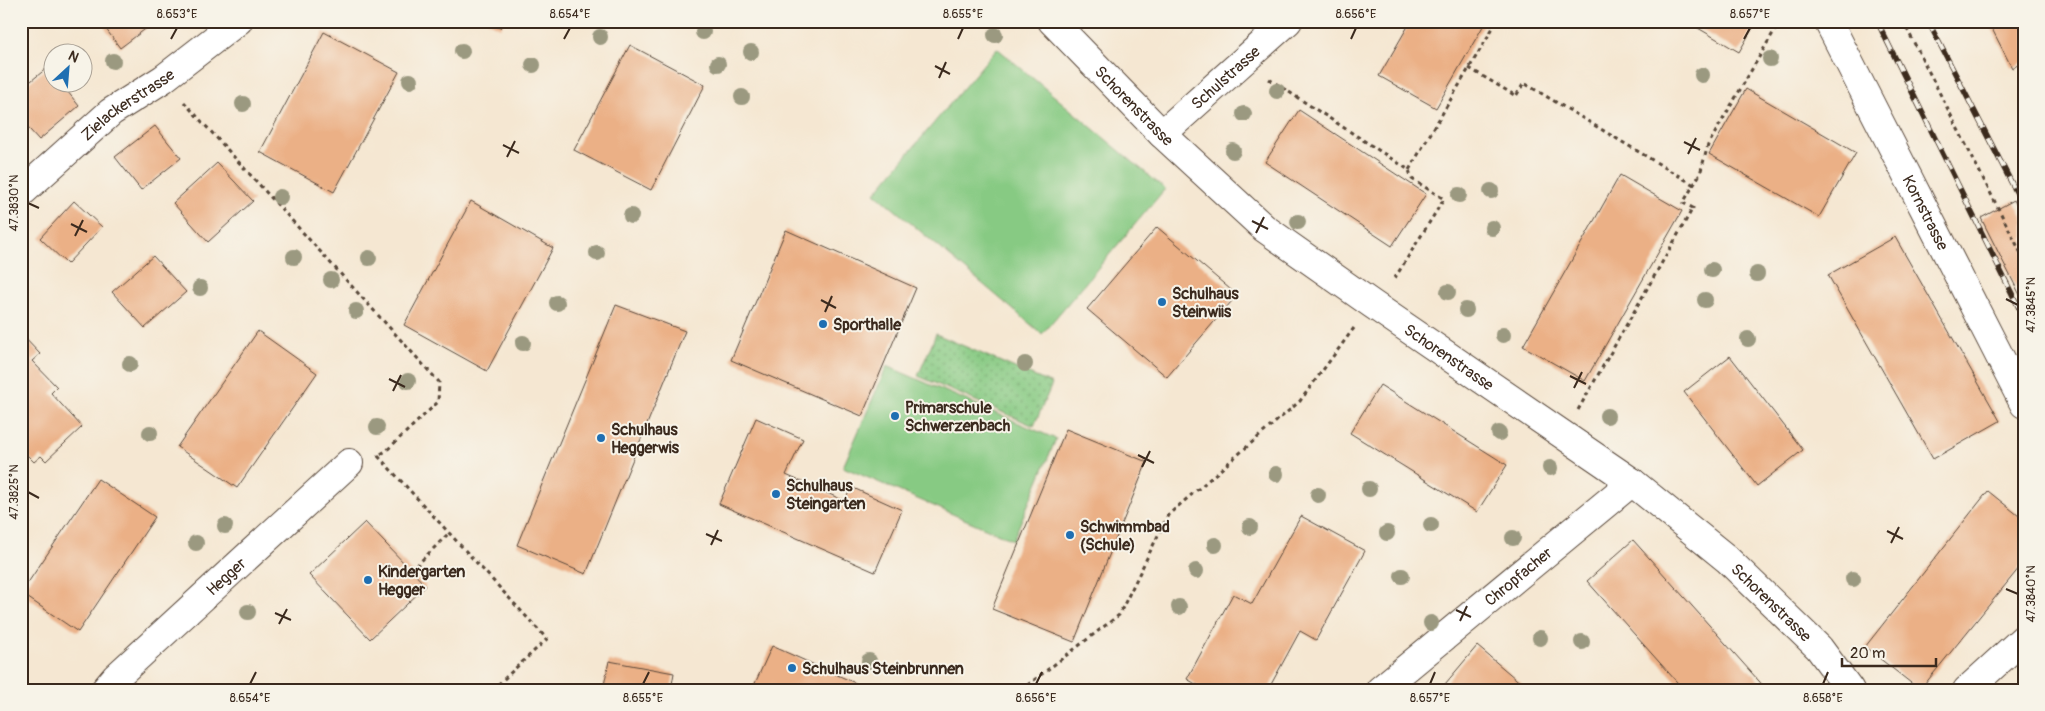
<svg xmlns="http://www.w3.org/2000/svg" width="2045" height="711" font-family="Pangolin,sans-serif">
<defs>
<pattern id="park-dots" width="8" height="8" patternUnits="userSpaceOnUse" patternTransform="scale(1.25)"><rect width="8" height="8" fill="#87ca83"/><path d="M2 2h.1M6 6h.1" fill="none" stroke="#70a46b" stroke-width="1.8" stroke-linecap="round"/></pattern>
</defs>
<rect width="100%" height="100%" fill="#f7f3e8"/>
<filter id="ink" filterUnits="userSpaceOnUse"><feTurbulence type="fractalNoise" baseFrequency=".02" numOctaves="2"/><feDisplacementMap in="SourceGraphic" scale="10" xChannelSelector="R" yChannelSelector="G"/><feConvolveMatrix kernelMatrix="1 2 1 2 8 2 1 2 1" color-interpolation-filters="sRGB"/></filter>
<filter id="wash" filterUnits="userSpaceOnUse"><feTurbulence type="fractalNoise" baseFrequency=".0096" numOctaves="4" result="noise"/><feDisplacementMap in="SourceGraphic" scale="20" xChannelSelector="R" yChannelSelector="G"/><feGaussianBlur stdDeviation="1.12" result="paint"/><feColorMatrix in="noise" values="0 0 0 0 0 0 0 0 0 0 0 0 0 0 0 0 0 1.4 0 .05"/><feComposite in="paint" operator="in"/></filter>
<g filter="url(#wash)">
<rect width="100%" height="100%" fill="#f5e7d2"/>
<path fill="#87ca83" stroke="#617a50" d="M997 48 1165 189 1042 334 875 193Z
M887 366 1056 439 1013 540 843 467Z"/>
<path fill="url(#park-dots)" stroke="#617a50" d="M936 334 1052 384 1034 426 918 376Z"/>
<g id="blocks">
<path fill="#ebb086" d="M100 21H156L120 48Z
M487 21H504L500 28Z
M811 21H825L822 27Z
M1411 21H1486L1436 108 1379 76Z
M1686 21H1757L1739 52Z
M1988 21H2024V62L2012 68Z
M324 32 399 72 334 192 260 152Z
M630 45 705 85 651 190 574 150Z
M47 68 52 74V82H60L79 106 39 140 21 120V89Z
M1746 89 1856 153 1819 217 1709 154Z
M1299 110 1426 194 1392 246 1265 162Z
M155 126 181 158 141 190 115 157Z
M217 163 253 201 208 242 173 203Z
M1620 175 1682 211 1585 381 1523 346Z
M2014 200 2024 220V303L1981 218Z
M74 201 102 227 67 264 40 238Z
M471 201 553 248 487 371 404 325Z
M1157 227 1237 295 1167 377 1087 309Z
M786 230 916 288 862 416 731 360Z
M1895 237 2000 421 1933 459 1828 275Z
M153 256 186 292 145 328 112 292Z
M616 305 685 331 586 574 517 545Z
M258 331 317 373 237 488 177 447Z
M21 334 40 354 32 361 57 387 51 393 82 427 46 461 41 456 34 462 21 449Z
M1730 356 1803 450 1757 486 1684 392Z
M1380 385 1507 465 1477 512 1350 433Z
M756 418 803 439 786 475 845 501 851 487 902 510 875 572 719 504Z
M1066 429 1147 462 1074 642 992 609Z
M98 479 155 517 78 632 21 593Z
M1988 491 2024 520V562L1920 690 1865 647Z
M1301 516 1365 551 1316 640 1300 631 1268 690H1206L1187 679 1233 594 1252 604Z
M365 522 426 586 370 639 309 575Z
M1633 540 1709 625 1767 690H1684L1587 581Z
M772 646 871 690H752Z
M1477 646 1529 690H1440Z
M609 661 674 673 671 690H603Z"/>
</g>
</g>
<g filter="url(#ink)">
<use href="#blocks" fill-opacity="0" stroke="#574639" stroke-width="1"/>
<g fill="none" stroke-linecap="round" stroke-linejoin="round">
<g stroke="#574639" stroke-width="30">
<g id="street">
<path id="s1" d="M1052 21 1162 134 1264 228 1372 304 1632 482 1727 559 1819 648 1850 690"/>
<path id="s2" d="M1828 21 2024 404"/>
<path id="s3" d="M1162 134 1288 21"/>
<path id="s4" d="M21 193 111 112 163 79 238 21"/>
<path id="s5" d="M105 690 116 677 349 463"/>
<path id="s6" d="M1380 690 1632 482"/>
<path d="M1967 690 2024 638"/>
</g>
</g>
<path stroke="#574639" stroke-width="3" stroke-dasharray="4 4" stroke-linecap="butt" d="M1903 21 2024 259
M1469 68 1516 96 1524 83 1694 185
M1269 79 1409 170 1412 179 1444 199 1393 281
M184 102 439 382 438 402 386 451 377 456
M1409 170 1497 21
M1578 410 1693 208 1683 203 1700 174 1708 145 1780 21
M378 456 547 639 492 690
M416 566 449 533
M1021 690 1119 615 1168 515 1300 401 1354 328"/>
<use href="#street" stroke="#fff" stroke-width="28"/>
<g stroke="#3b2a1e" stroke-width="5.5">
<path id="rail" d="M1877 21 2024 318
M1928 21 2024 207"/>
</g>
<use href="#rail" stroke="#f7f3e8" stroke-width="4" stroke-dasharray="11" stroke-linecap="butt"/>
</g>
<g fill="#9b9980">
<circle cx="703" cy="32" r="8"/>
<circle cx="995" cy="35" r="8"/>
<circle cx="600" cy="37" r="8"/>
<circle cx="462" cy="51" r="8"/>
<circle cx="751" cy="52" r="8"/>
<circle cx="1770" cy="59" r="8"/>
<circle cx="113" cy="61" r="8"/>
<circle cx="718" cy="64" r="8"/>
<circle cx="533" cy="65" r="8"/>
<circle cx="1702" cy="75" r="8"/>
<circle cx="410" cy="81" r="8"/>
<circle cx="1277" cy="91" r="8"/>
<circle cx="742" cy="97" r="8"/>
<circle cx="243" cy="104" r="8"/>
<circle cx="1244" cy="114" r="8"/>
<circle cx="1233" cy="151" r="8"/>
<circle cx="1491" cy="191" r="8"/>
<circle cx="1459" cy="195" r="8"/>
<circle cx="280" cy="197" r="8"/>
<circle cx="631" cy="216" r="8"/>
<circle cx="1298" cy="222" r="8"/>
<circle cx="1492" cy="228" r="8"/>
<circle cx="597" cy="253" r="8"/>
<circle cx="294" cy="257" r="8"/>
<circle cx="369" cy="258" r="8"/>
<circle cx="1712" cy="270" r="8"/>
<circle cx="1757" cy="274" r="8"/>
<circle cx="331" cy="280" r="8"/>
<circle cx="200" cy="288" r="8"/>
<circle cx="1448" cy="292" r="8"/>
<circle cx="1705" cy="300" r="8"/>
<circle cx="557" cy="303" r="8"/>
<circle cx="1466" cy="310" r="8"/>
<circle cx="356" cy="311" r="8"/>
<circle cx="1503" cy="335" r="8"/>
<circle cx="1748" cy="339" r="8"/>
<circle cx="523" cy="343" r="8"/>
<circle cx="130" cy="364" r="8"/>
<circle cx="1025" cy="364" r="8"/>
<circle cx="408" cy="381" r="8"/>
<circle cx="1607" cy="416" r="8"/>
<circle cx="377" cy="427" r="8"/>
<circle cx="150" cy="433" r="8"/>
<circle cx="1499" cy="433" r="8"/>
<circle cx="1550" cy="468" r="8"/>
<circle cx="1276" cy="474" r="8"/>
<circle cx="1369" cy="489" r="8"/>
<circle cx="1318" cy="495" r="8"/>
<circle cx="1431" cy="525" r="8"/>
<circle cx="225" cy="526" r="8"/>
<circle cx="1250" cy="527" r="8"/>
<circle cx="1387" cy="533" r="8"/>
<circle cx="1513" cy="538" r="8"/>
<circle cx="196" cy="543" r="8"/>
<circle cx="1215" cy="545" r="8"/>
<circle cx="1196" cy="571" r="8"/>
<circle cx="1402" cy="576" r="8"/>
<circle cx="1853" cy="579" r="8"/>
<circle cx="1179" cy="607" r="8"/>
<circle cx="248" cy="612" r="8"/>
<circle cx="1431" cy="623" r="8"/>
<circle cx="1540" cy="638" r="8"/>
<circle cx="1582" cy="642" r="8"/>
<circle cx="869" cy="661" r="8"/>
</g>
</g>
<path fill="none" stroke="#3b2a1e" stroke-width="2" d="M171 39 177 28M564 39 570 28M958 39 963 28M1351 39 1356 28M1744 39 1750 28M935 66 950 74M939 78 946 62M1684 142 1700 150M503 145 519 153M1688 154 1696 138M507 157 515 141M28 203 39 208M1252 221 1268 229M71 224 87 232M1256 233 1264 217M75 236 83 220M2006 299 2018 305M821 300 836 308M825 312 832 296M1570 376 1586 384M389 379 405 387M1574 388 1582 372M393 391 401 375M1138 455 1154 463M1142 467 1150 451M28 492 39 498M1887 531 1903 539M706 534 722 541M1891 543 1899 527M711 545 718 530M2006 589 2018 594M1456 610 1471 617M275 613 291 620M1460 621 1467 606M279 624 287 609M250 684 256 672M643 684 649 672M1036 684 1042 672M1430 684 1435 672M1823 684 1828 672"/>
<g fill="#1f6fb2" stroke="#f7f3e8" stroke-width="2">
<circle cx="1162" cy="302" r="5"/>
<circle cx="823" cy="324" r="5"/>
<circle cx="895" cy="416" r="5"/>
<circle cx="601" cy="438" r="5"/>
<circle cx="776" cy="494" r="5"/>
<circle cx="1070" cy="535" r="5"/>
<circle cx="368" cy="580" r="5"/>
<circle cx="792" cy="668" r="5"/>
</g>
<g text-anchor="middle" stroke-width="4" stroke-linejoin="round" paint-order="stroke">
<g font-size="16" fill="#3b2a1e" stroke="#f7f3e8">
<text dy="6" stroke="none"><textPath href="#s3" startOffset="85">Schulstrasse</textPath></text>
<text dy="6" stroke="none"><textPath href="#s4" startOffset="139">Zielackerstrasse</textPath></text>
<text dy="6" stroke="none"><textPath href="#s1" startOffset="118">Schorenstrasse</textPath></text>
<text dy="6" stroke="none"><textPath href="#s2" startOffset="215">Kornstrasse</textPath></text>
<text dy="6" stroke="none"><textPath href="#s1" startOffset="522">Schorenstrasse</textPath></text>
<text dy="6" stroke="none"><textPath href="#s5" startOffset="166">Hegger</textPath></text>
<text dy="6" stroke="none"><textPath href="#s6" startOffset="179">Chropfacher</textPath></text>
<text dy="6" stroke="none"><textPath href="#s1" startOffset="928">Schorenstrasse</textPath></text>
</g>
<g font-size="16" font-weight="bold" fill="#3b2a1e" stroke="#f7f3e8" text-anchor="start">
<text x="1172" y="299">Schulhaus<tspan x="1172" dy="18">Steinwiis</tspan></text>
<text x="833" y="330">Sporthalle</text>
<text x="905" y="413">Primarschule<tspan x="905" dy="18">Schwerzenbach</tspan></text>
<text x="611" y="435">Schulhaus<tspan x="611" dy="18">Heggerwis</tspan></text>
<text x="786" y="491">Schulhaus<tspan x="786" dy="18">Steingarten</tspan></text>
<text x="1080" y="532">Schwimmbad<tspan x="1080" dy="18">(Schule)</tspan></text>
<text x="378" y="577">Kindergarten<tspan x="378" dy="18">Hegger</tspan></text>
<text x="802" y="674">Schulhaus Steinbrunnen</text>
</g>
</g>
<rect width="2045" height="711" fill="none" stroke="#f7f3e8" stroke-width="55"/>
<g transform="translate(68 68) rotate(26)"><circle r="24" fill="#f7f3e8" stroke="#aca397"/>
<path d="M0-4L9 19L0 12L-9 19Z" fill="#1f6fb2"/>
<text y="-8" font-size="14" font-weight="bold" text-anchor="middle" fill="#3b2a1e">N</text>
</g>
<path d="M1842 658v8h94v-8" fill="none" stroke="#3b2a1e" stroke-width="2.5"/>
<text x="1850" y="658" font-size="15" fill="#3b2a1e" stroke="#f7f3e8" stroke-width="4" paint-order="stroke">20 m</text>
<rect x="28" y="28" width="1990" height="656" fill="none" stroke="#3b2a1e" stroke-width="2"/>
<g font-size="12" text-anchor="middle" fill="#3b2a1e">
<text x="177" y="18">8.653°E</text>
<text x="570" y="18">8.654°E</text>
<text x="963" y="18">8.655°E</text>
<text x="1356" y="18">8.656°E</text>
<text x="1750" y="18">8.657°E</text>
<text transform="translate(14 203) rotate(-90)" y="4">47.3830°N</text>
<text transform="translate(2031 305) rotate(-90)" y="4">47.3845°N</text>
<text transform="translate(14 492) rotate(-90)" y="4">47.3825°N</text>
<text transform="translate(2031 594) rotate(-90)" y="4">47.3840°N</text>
<text x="250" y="702">8.654°E</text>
<text x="643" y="702">8.655°E</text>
<text x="1036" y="702">8.656°E</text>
<text x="1430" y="702">8.657°E</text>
<text x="1823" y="702">8.658°E</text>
</g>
</svg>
